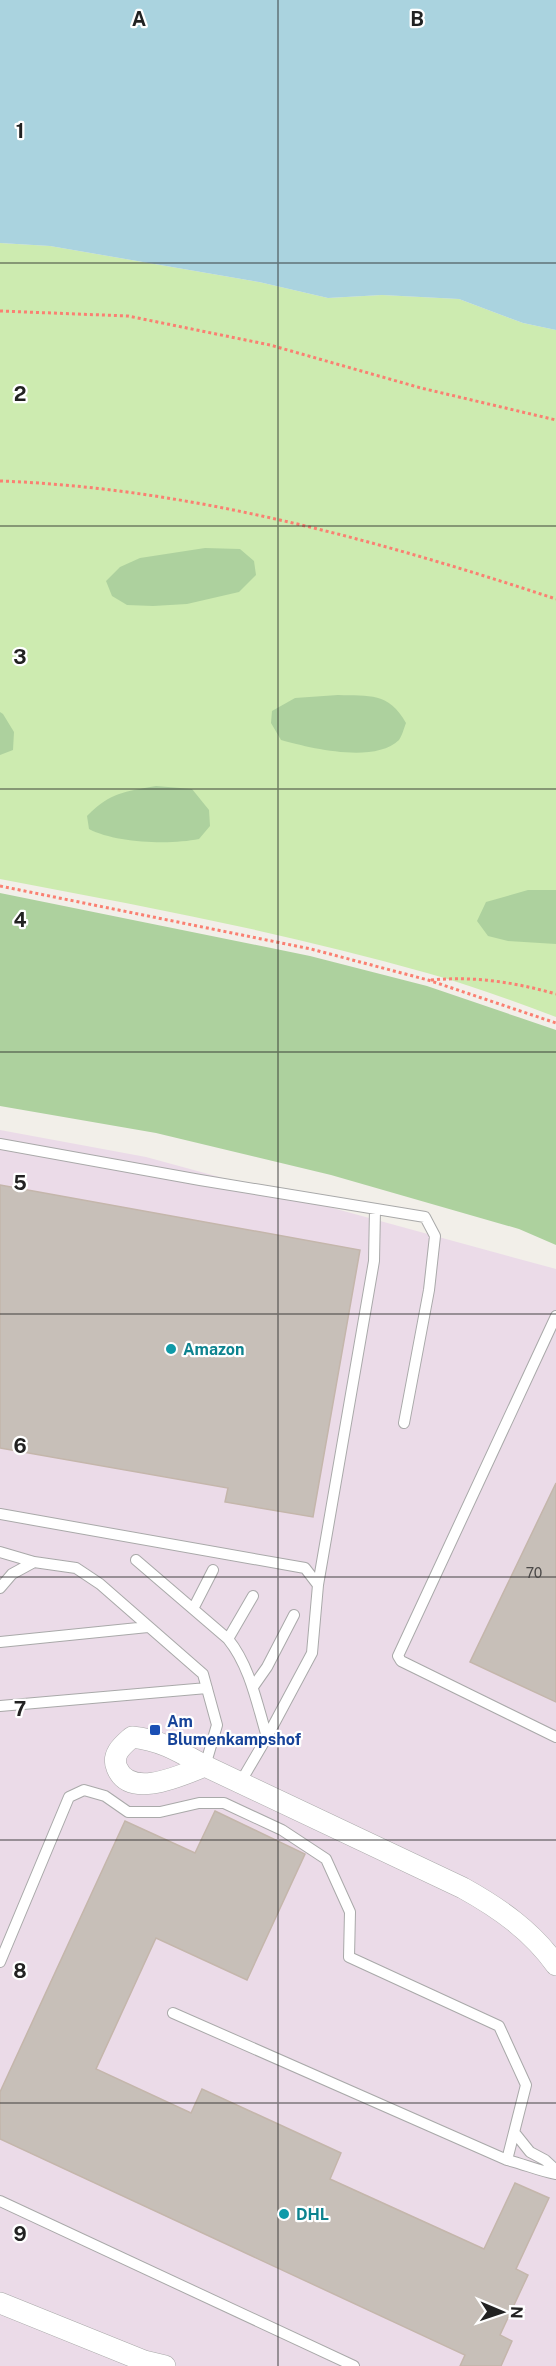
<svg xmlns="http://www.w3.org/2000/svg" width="556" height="2366" font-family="'Public Sans',sans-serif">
<rect width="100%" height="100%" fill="#f2efe9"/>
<path fill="#ebdbe8" d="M0 1130 146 1157 556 1269V2366H0Z"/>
<path fill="#cdebb0" d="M0 243 50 246 259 282 328 298 382 295 459 299 523 323 556 330V1017C513 1001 470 985 427 973 287 933 143 906 0 879Z"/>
<path fill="#add19e" d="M205 548 240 549 254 561 256 575 239 592 187 604 153 606 127 605 112 596 106 581 120 567 140 558Z
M338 695C369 696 389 692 406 723 404 728 402 736 399 740 374 764 310 748 281 740L271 723 272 711 295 698Z
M0 712 3 714 14 732 13 750 0 755Z
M156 786 192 789 209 810 210 826 199 839C170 845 115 843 89 829L87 816C111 792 124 792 156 786Z
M528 890H556V944L508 941 488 936 477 921 486 902Z
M0 893 310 956 427 986 556 1030V1245L519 1229 331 1175 156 1133 0 1106Z"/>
<path fill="#aad3df" d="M0 0H556V330L523 323 459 299 382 295 328 298 259 282 50 246 0 243Z"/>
<path fill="#c7bfb8" stroke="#c4b6ab" stroke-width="1.5" d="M0 1185 360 1250 313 1517 225 1502 228 1488 0 1448Z
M556 1483V1702L470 1662Z
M215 1811 305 1854 247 1980 156 1938 96 2069 191 2113 202 2089 341 2153 330 2179 484 2249 515 2183 549 2198 516 2269 528 2275 500 2335 512 2341 501 2366H460L465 2355 0 2139V2092L125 1821 195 1853Z"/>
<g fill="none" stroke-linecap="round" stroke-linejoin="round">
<g stroke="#a9a9a9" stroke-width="12">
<path id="lane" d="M0 1144 200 1180 425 1217 435 1236 429 1290 404 1423
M556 1316 398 1656 401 1661 556 1737
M0 1514 305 1568 318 1585 312 1653 267 1737
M0 1552 34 1562
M136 1560 228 1639C250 1666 257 1704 267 1737L240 1783
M318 1585 374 1261 375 1209
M0 1588 12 1574 34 1562 76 1568 100 1584 203 1674 217 1725 205 1766
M193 1609 213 1570
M228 1639 253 1596
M0 1642 148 1627
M253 1687 267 1667 294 1615
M0 1706 207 1688
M0 1962 69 1797 84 1790 105 1796 128 1812H160L199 1803H224L282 1830 326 1859 350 1912 349 1957 499 2026 526 2085 507 2160 173 2013
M514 2132 530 2152 545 2160 556 2170
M507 2160C524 2164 539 2171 556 2174
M0 2201 354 2366"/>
</g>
<g stroke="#a9a9a9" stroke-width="22">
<path id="street" d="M205 1766C182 1775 130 1800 117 1768 111 1754 123 1745 132 1737 161 1740 180 1752 205 1766L463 1888C499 1908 532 1931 556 1965
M0 2303 144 2361 165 2366"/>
</g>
<path stroke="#fa8072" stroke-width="3" stroke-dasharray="3 3" stroke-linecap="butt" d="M0 311 128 316 270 345 421 388 556 420
M0 481C190 488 377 540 556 599
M0 886 311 949 428 980 556 1023
M431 980C474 976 514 982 556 994"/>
<use href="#lane" stroke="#fff" stroke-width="10"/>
<use href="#street" stroke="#fff" stroke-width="21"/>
</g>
<path fill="none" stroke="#222" stroke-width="1.5" stroke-opacity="0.55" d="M278 0V2366M0 263H556M0 526H556M0 789H556M0 1052H556M0 1314H556M0 1577H556M0 1840H556M0 2103H556"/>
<g fill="#0f9aa8" stroke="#fff" stroke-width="2">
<circle cx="171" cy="1349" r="6"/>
<circle cx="284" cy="2214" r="6"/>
</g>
<rect fill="#1a4fb4" stroke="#fff" stroke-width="2" x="149" y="1724" width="12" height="12" rx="3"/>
<g text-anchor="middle" stroke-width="4.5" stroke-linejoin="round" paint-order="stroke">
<g font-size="14" fill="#4b4948">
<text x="534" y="1578">70</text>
</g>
<g font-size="16" font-weight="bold" fill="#0d838f" stroke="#fff" text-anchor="start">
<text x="183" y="1355">Amazon</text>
<text x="296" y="2220">DHL</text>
</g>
<g font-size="16" font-weight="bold" fill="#164399" stroke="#fff" text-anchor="start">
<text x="167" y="1727">Am<tspan x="167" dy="18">Blumenkampshof</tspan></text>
</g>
</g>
<g font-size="20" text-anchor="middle" font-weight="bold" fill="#222" stroke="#fff" stroke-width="4.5" stroke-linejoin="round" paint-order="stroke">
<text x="139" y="26">A</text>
<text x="417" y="26">B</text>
<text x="20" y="138">1</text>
<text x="20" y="401">2</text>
<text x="20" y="664">3</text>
<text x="20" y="927">4</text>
<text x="20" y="1190">5</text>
<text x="20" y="1453">6</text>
<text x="20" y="1716">7</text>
<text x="20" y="1978">8</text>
<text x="20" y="2241">9</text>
</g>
<g transform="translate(502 2312) rotate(92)" stroke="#ffffff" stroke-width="4.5" paint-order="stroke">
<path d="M0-4.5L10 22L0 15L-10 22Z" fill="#222222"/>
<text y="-9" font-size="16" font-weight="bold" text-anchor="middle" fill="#222222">N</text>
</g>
</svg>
